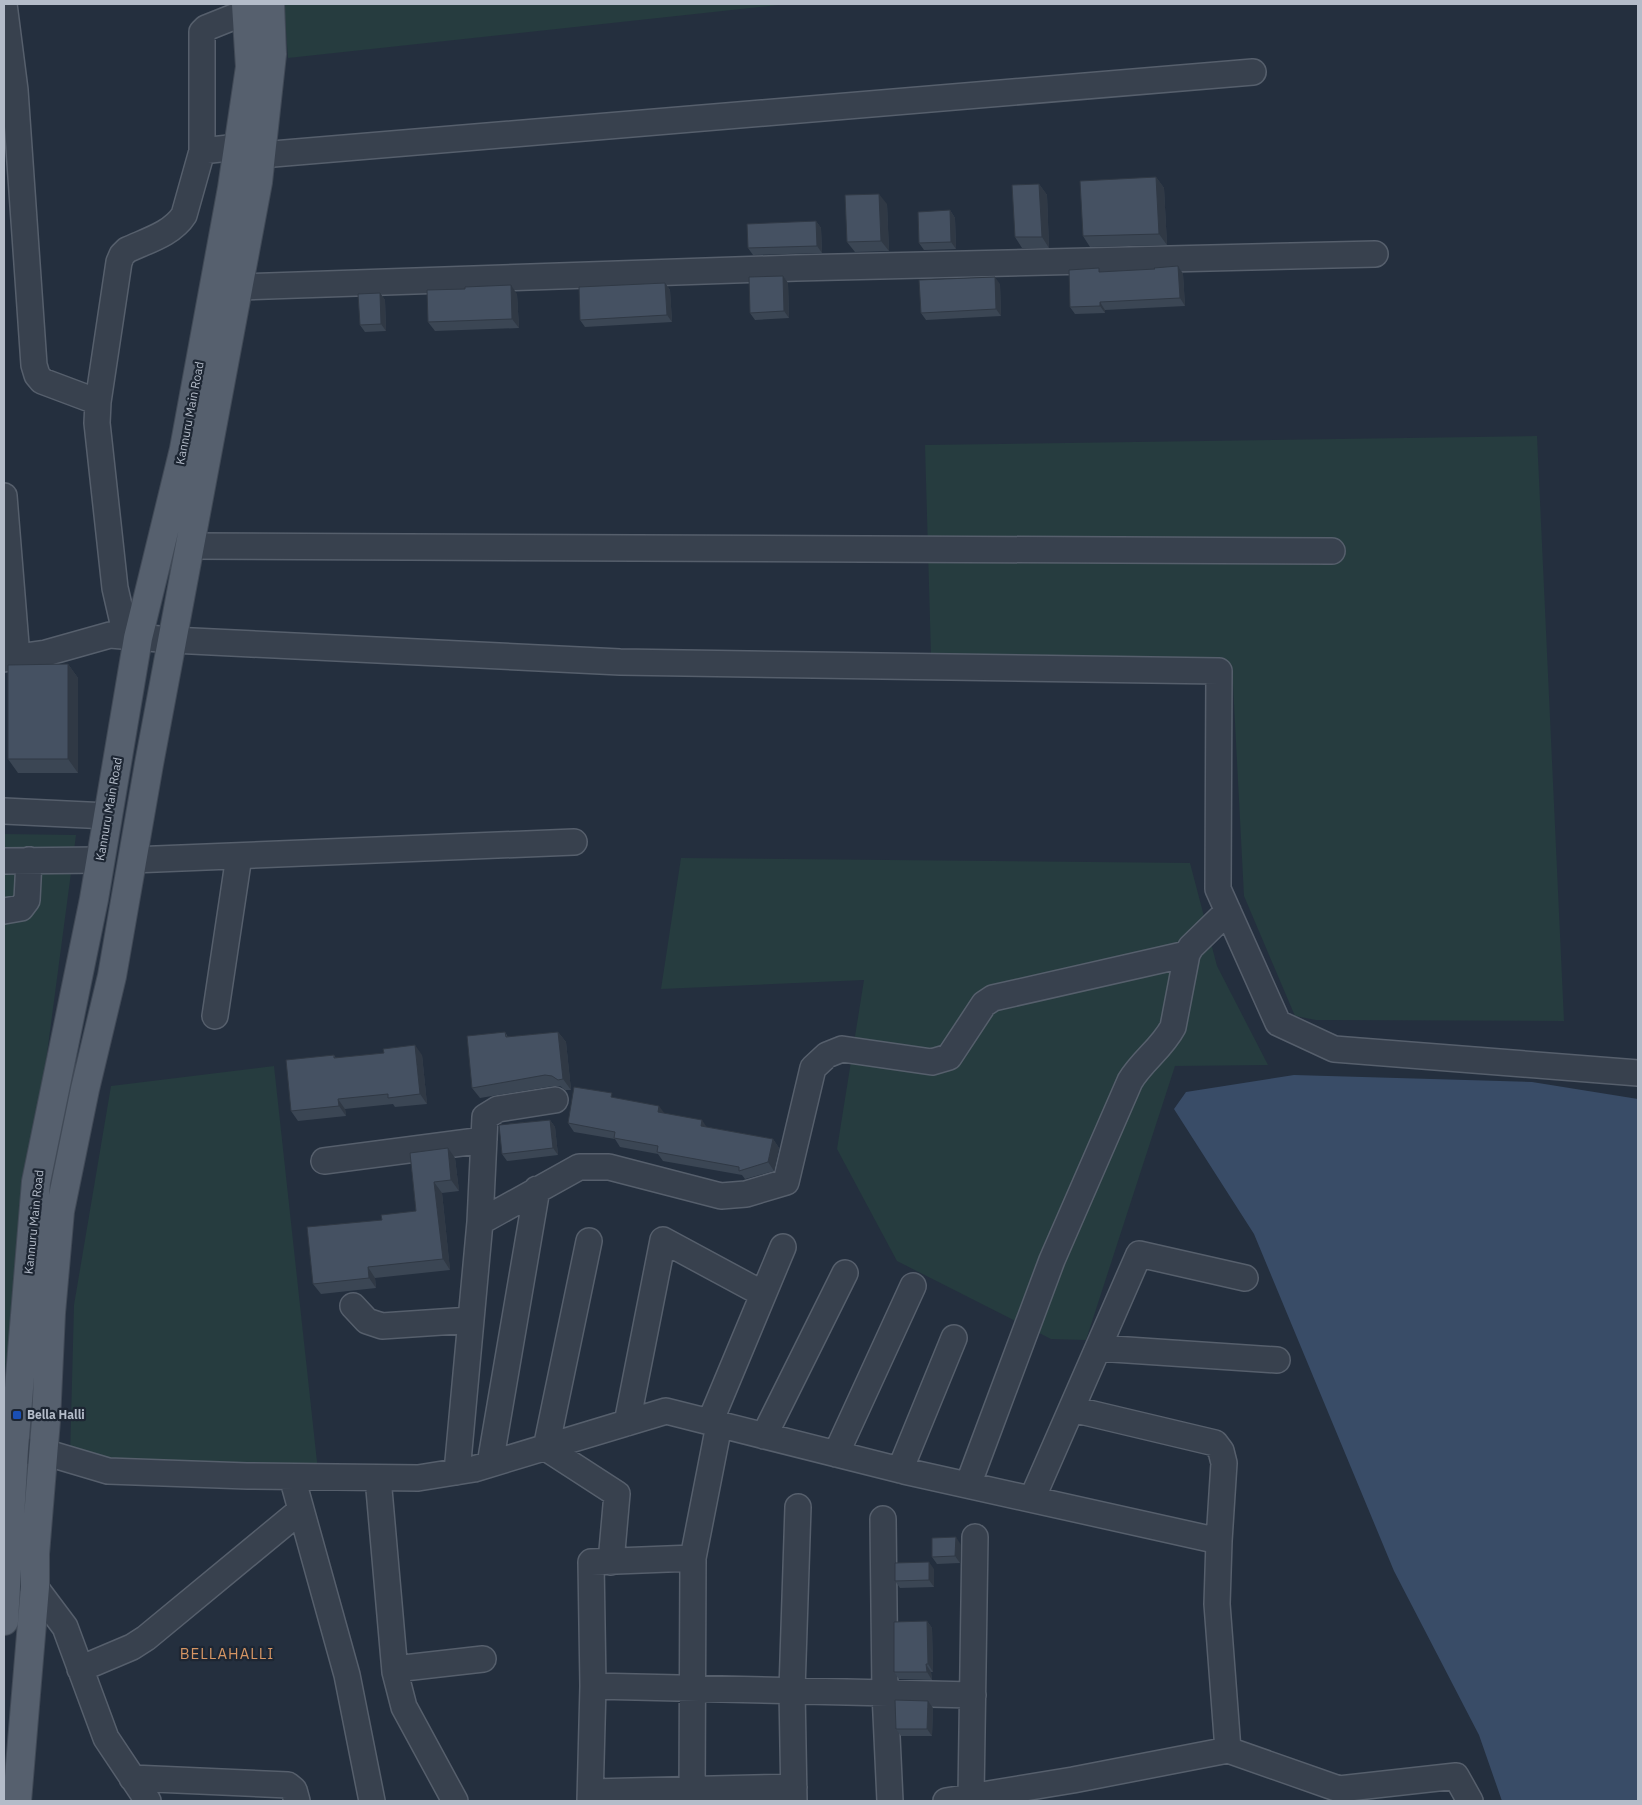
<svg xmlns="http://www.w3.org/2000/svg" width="1642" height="1805" font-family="'IBM Plex Sans',sans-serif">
<rect width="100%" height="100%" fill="#242f3e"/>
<path fill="#263c3f" d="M284 4H788L288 58Z
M1537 436 1564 1021 1316 1020 1295 1016 1244 896 1232 665 931 655 925 445Z
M4 834 76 835 4 1378Z
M681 858 1190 863 1217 966 1268 1065 1175 1066 1086 1340 1051 1339 897 1261 837 1149 864 980 661 989Z
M274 1066 318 1471 70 1457 74 1305 111 1086Z"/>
<path fill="#394c67" d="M1294 1075 1532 1082 1638 1099V1801H1502L1479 1735 1394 1571 1254 1234 1174 1109 1186 1092Z"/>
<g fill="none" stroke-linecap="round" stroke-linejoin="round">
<g stroke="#565f6c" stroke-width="28">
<path id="minor" d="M4 4 15 90 34 365 37 375 42 381 98 402
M202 151V32L206 28 246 12
M261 155 1253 72
M238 287 796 268 1375 254
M4 496 17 657
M190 546 1332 551
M126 636 115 588 97 423 98 402 119 262 122 255 127 250C146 241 172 234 184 215L202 151 238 147
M4 659 46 653 110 635 172 640 620 662 1219 671 1218 889 1278 1023 1334 1049 1638 1073
M4 811 108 816
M132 860 574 842
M4 861 100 860
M4 911 21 908 27 900 29 860
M215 1016 239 856
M324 1161 484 1140
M480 1222 579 1167H609L721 1196 746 1194 786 1182 813 1068 827 1055 842 1049 932 1062 949 1057 984 1004 993 998 1187 954
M589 1241 546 1448 617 1494 611 1562
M353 1306 367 1321 382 1326 471 1320
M1098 1348 1277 1360
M1072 1409 1215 1443 1221 1451 1224 1463 1219 1541
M710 1422 783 1247
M627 1423 663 1240 763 1294
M719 1425 693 1558 591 1562 593 1686 973 1695
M764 1436 845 1273
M4 1450 44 1452 108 1471 247 1476 418 1478 474 1469 666 1411 904 1471 1219 1541 1217 1604 1228 1750
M836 1454 913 1286
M490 1464 537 1189
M900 1470 954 1338
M457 1472 480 1222 485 1117 498 1109 555 1100
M292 1477 347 1675 372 1801
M378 1478 395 1672 404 1707 455 1801
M968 1485 1052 1260 1130 1081C1142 1061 1162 1048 1173 1027L1187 954 1191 947 1228 911
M1032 1499 1139 1254 1245 1278
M883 1519 885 1693 890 1801
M8 1564 35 1587 65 1627 106 1738 148 1801
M80 1669 132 1647 146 1638 301 1510
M395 1669 483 1659
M132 1778 288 1785 294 1790 297 1801
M591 1792 794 1787
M971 1797 975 1537
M590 1801 593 1686
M692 1801 693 1558
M794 1801 792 1690 798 1507
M946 1801 1073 1780 1228 1750 1339 1789 1456 1776 1470 1801"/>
</g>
<g stroke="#414a57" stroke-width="30">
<path id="major" d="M4 1621 14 1449 36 1182 94 899 138 638 184 449 232 188 250 67 246 4
M17 1801 35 1587V1554L46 1420 51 1313 60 1211 85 1089 112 976 149 764 258 182 272 54 270 4"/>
</g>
<use href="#minor" stroke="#38414e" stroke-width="25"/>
<use href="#major" stroke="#56606e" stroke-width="28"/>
</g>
<path fill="#3b4654" d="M1156 177 1164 188 1167 245 1090 247 1083 236Z
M1039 184 1047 195 1049 248H1022L1015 237Z
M887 204 889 251 855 252 847 242Z
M950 210 955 218 956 249 924 250 919 243Z
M816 221 821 228 822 253 753 255 748 248Z
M1178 266 1183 274 1185 306 1105 310V313L1075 314 1070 307 1101 272 1155 269Z
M783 276 788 283 789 318 755 320 750 313Z
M665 283 670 290 672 322 585 327 580 320Z
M1000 284 1001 316 926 320 921 313Z
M465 289 517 294 519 328 435 331 428 322Z
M380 293 385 300 386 331 365 332 360 325Z
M68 664 78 678V773H18L8 759Z
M505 1032 508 1037 558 1032 566 1042 571 1090H565L560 1086H553L480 1098 472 1088Z
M334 1055 336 1058 422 1055 427 1104 395 1107 393 1104 345 1109 346 1116 298 1121 291 1111Z
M615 1098 707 1127 773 1139 779 1148 774 1171 745 1179 742 1175 663 1161 658 1154 620 1147 615 1139 574 1132 568 1123Z
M550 1120 555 1127 558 1155 507 1161 502 1154Z
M410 1153 455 1158 459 1191 442 1193 450 1270 375 1278 376 1288 321 1294 313 1284 382 1220 416 1211Z
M961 1545 960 1563 937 1564 932 1557Z
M934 1569V1587L900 1588 895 1581Z
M927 1621 932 1628 933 1672H931L932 1680 899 1679 894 1672Z
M933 1708 932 1736H901L896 1729Z"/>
<path fill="#303945" d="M1156 177 1164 188 1167 245 1159 234Z
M1039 184 1047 195 1049 248 1042 237Z
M879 194 887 204 889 251 881 241Z
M950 210 955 218 956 249 951 242Z
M816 221 821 228 822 253 817 246Z
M1178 266 1183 274 1185 306 1180 298Z
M783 276 788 283 789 318 784 311Z
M995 277 1000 284 1001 316 996 309Z
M665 283 670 290 672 322 667 315Z
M511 285 517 294 519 328 512 319Z
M380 293 385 300 386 331 381 324Z
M1100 302 1105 310V313L1100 306Z
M68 664 78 678V773L68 759Z
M558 1032 566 1042 571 1090 563 1079Z
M415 1045 422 1055 427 1104 420 1094Z
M338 1099 345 1109 346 1116 339 1106Z
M659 1106 665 1114 658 1112Z
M550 1120 555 1127 558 1155 553 1148Z
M702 1120 708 1129 701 1126Z
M773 1139 779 1148 774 1171 768 1162Z
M448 1148 455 1158 459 1191 451 1180Z
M434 1182 442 1193 450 1270 443 1259Z
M368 1267 375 1278 376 1288 369 1278Z
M956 1537 961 1545 960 1563 955 1556Z
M929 1562 934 1569V1587L929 1580Z
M927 1621 932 1628 933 1672 928 1664Z
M926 1664 931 1672 932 1680 927 1672Z
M928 1701 933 1708 932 1736 927 1729Z"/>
<path fill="#455162" stroke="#303945" d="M1156 177 1159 234 1083 236 1080 181Z
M1039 184 1042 237H1015L1012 185Z
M879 194 881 241 847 242 845 195Z
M950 210 951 242 919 243 918 212Z
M816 221 817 246 748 248 747 224Z
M1178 266 1180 298 1100 302V306L1070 307 1069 270 1099 268V272L1155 269 1154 268Z
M783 276 784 311 750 313 749 277Z
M995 277 996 309 921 313 919 280Z
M665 283 667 315 580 320 579 287Z
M511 285 512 319 428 322 427 290 465 289V287Z
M380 293 381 324 360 325 358 294Z
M68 664V759H8V665Z
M505 1032 506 1037 558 1032 563 1079 558 1080 552 1076 545 1075 472 1088 467 1036Z
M415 1045 420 1094 388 1098V1094L338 1099 339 1106 291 1111 286 1060 334 1055V1058L384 1053 383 1049Z
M574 1087 612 1093 611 1097 659 1106 658 1112 702 1120 701 1126 773 1139 768 1162 739 1171V1167L657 1152 658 1146 614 1138 615 1132 568 1123Z
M550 1120 553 1148 502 1154 499 1125Z
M448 1148 451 1180 434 1182 443 1259 368 1267 369 1278 313 1284 307 1227 382 1220 381 1215 416 1211 410 1153Z
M956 1537 955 1556 932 1557V1538Z
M929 1562V1580L895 1581V1563Z
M927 1621 928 1664H926L927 1672H894V1622Z
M895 1700 928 1701 927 1729H896Z"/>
<rect fill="#1a4fb4" stroke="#1d2633" stroke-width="2" x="12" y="1410" width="10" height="10" rx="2.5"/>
<g text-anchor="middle" stroke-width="4.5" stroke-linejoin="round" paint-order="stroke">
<g font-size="12" fill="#b4bcc9" stroke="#1d2633">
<text transform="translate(190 413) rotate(-79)" y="4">Kannuru Main Road</text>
<text transform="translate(109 809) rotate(-80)" y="4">Kannuru Main Road</text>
<text transform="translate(34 1222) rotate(-84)" y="4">Kannuru Main Road</text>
</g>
<g font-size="12" font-weight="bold" fill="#b4bcc9" stroke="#1d2633" text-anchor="start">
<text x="27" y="1419">Bella Halli</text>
</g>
<g font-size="15" letter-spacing="1" fill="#d59563" stroke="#1d2633">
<text x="227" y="1659">BELLAHALLI</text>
</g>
</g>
<rect width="1642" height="1805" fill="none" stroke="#b4bcc9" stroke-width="10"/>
</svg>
